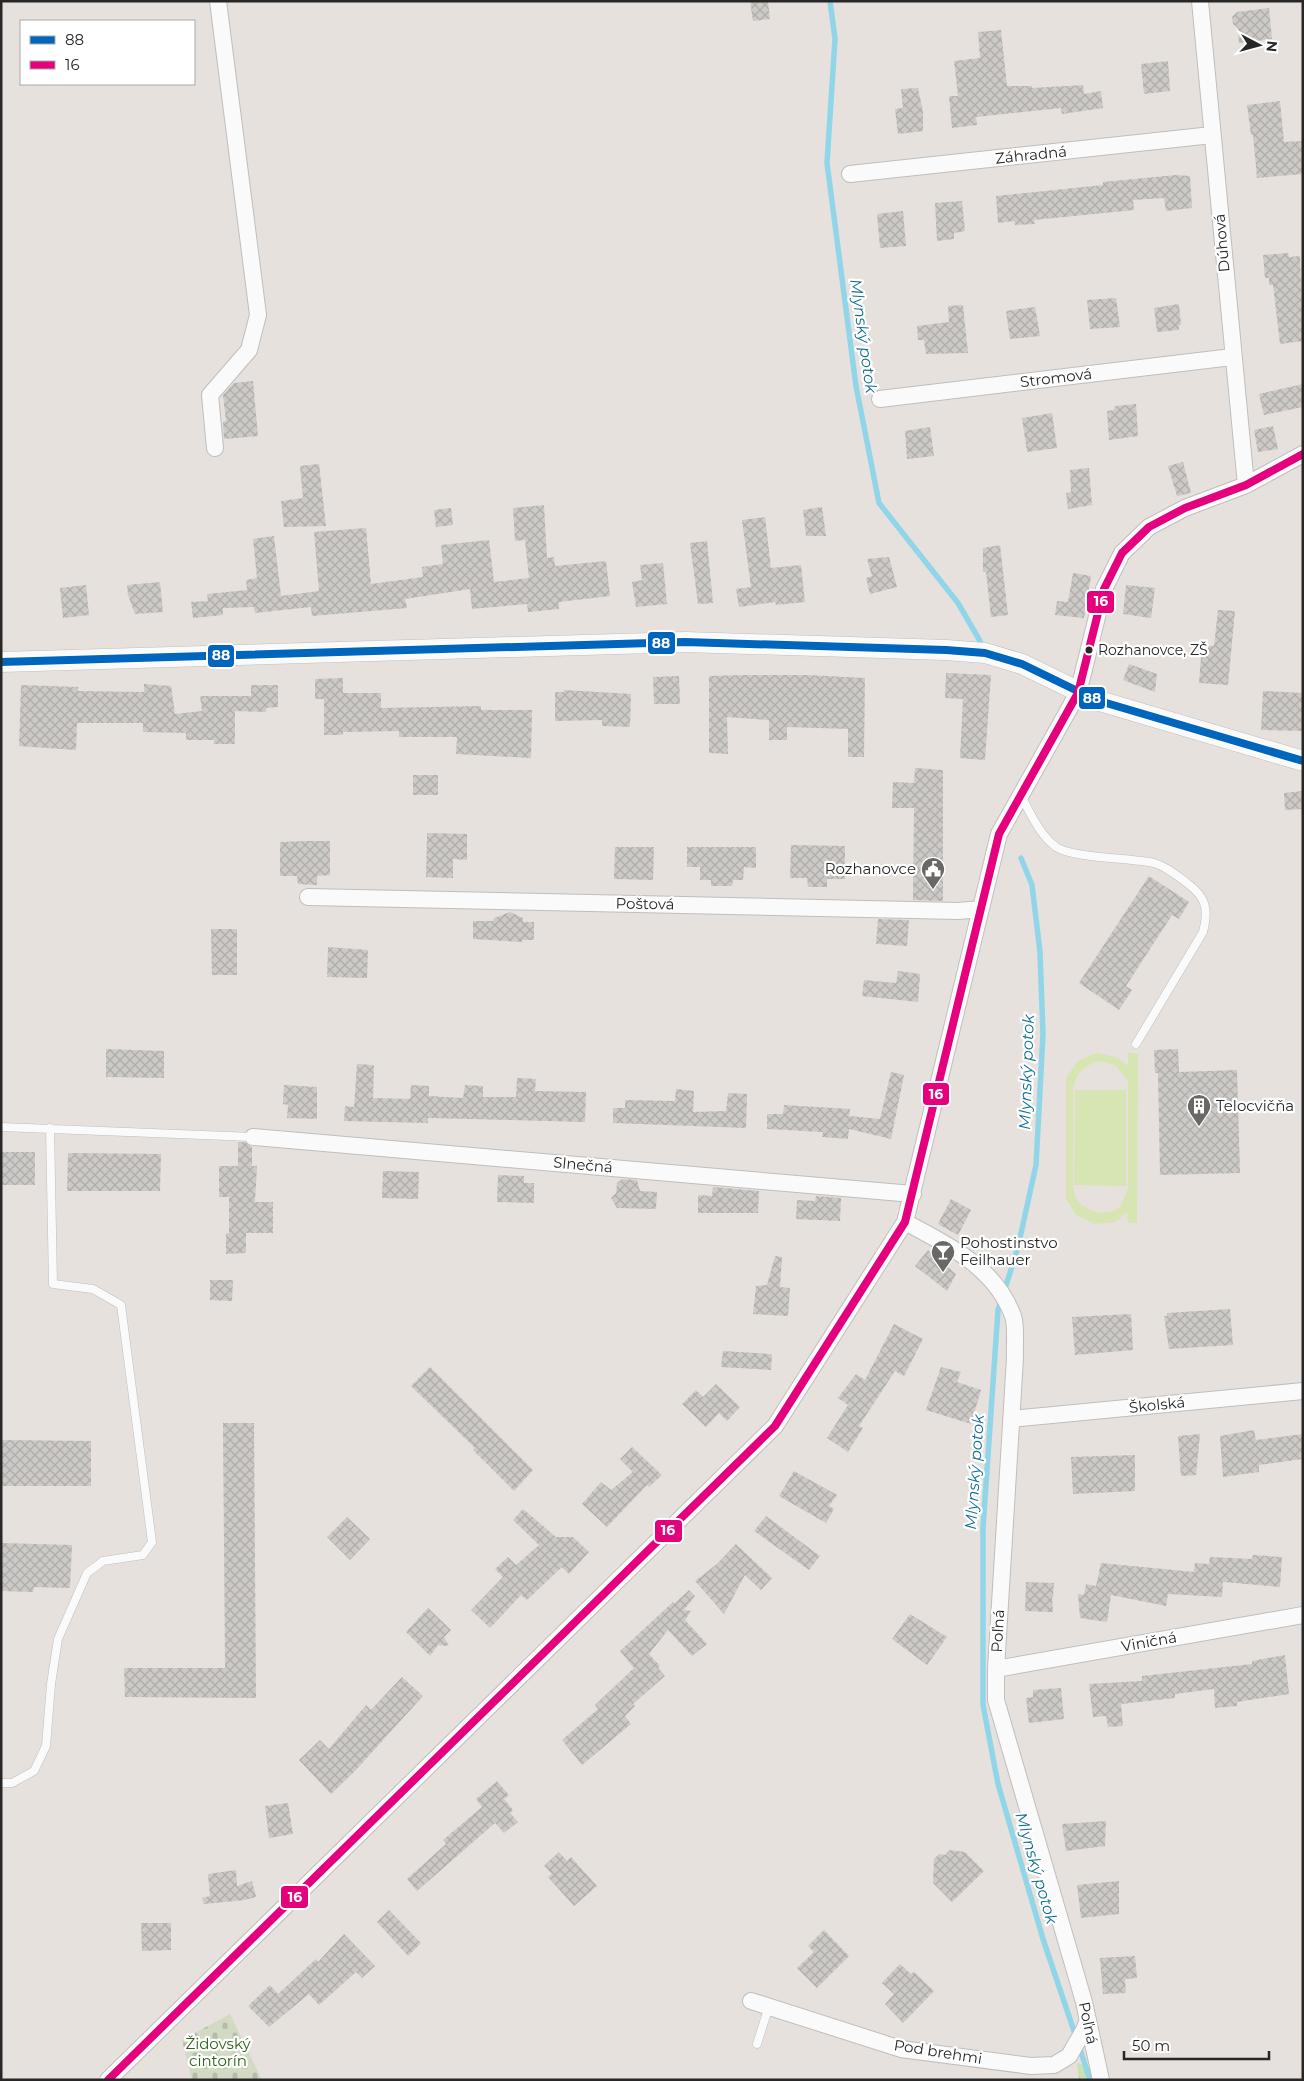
<svg xmlns="http://www.w3.org/2000/svg" width="1304" height="2081" font-family="Montserrat,sans-serif">
<defs>
<pattern id="forest-firs" width="22" height="20" patternUnits="userSpaceOnUse" patternTransform="scale(1.25)"><rect width="22" height="20" fill="#cae1b4"/><path d="M5 1l3.5 6h-7zM16 11l3.5 6h-7z" fill="#aec19b"/></pattern>
<pattern id="cemetery-stones" width="16" height="16" patternUnits="userSpaceOnUse" patternTransform="scale(1.25)"><rect width="16" height="16" fill="#d3dac4"/><path d="M2 7V4a2 2 0 0 1 4 0v3zM10 15v-3a2 2 0 0 1 4 0v3z" fill="#b5bba8"/></pattern>
<pattern id="building-cross-hatch" width="8" height="8" patternUnits="userSpaceOnUse" patternTransform="scale(1.25)"><rect width="8" height="8" fill="#ccc9c6"/><path d="M0 0l8 8M0 8l8-8" fill="none" stroke="#afadaa"/></pattern>
</defs>
<rect width="100%" height="100%" fill="#e6e1dc"/>
<path fill="url(#forest-firs)" d="M1077 2063 1095 2069 1099 2080H1079Z"/>
<path fill="url(#cemetery-stones)" d="M230 2014 262 2080H192L182 2040Z"/>
<path fill="#d6e5b2" fill-rule="evenodd" d="M1096 1053 1116 1057 1128 1066V1053H1138L1137 1223H1128L1127 1212 1115 1222 1095 1224 1076 1215 1066 1198V1078L1078 1061ZM1098 1061 1115 1065 1128 1081V1189L1121 1206 1114 1211 1098 1213 1081 1205 1076 1198 1073 1188V1088C1077 1072 1083 1067 1098 1061Z
M1075 1090H1126V1186L1074 1185Z"/>
<g fill="none" stroke-linecap="round" stroke-linejoin="round">
<path stroke="#90d6e8" stroke-width="5.5" d="M830 1 835 39 827 163 856 386 879 503 958 603 980 641
M1004 1292 1018 1247 1036 1165 1043 1034 1040 952 1032 885 1021 858
M1001 1301 998 1310 983 1528V1705L998 1784 1043 1939 1076 2037
M1079 2046 1090 2080"/>
</g>
<path fill="url(#building-cross-hatch)" d="M750 1H768L770 19 753 21Z
M1269 8 1272 39 1239 43 1238 28 1233 24 1232 17 1237 12Z
M1001 30 1007 86H1032V88L1083 85 1084 94 1101 91 1103 108 1062 114 1061 108 976 117 977 125 952 128 949 96H958L954 61 980 58 978 32Z
M1168 61 1170 91 1144 94 1141 64Z
M918 88 923 112V131L898 134 895 109 903 108 901 89Z
M1280 101 1284 142 1303 141V174L1257 178 1253 135H1251L1247 105Z
M1176 175 1190 176 1192 208 1166 211 1164 198 1133 200 1134 210 1034 220 1035 224 1015 225 1014 221 998 223 996 196 1103 185V182Z
M962 201 965 231 954 233V239L937 241 935 203Z
M903 211 906 246 880 248 877 214Z
M1288 253 1289 257 1300 256 1303 341 1280 344 1273 285H1269V278H1265L1263 255Z
M1116 298 1120 327 1090 329 1087 300Z
M1179 304 1181 325H1179V330L1157 332 1154 308Z
M963 305 968 353 926 354 924 340H918L917 326 949 322 948 306Z
M1035 307 1040 336 1010 339 1006 311Z
M253 381 258 436 224 439 223 422 226 421 223 395 234 383Z
M1303 384V407L1264 415 1259 394Z
M1136 404 1138 436 1109 440 1107 411 1114 410 1115 406Z
M1052 413 1057 448 1027 452 1022 418Z
M1273 426 1278 449 1258 452 1254 430Z
M930 427 934 456 907 459 905 431Z
M1183 462 1191 493 1177 496 1168 466Z
M319 464 326 526 284 527 281 501 303 498 300 466Z
M1089 468 1092 505 1068 509 1066 493 1071 492 1070 470Z
M544 505 547 558 554 557 555 566 606 561 610 596 559 602V609L528 612 527 604 472 609 470 589 405 599 407 608 312 616 311 607 255 613 254 607 223 608V615L193 618 191 602 208 601 207 594 247 590 246 580 257 578 253 539 274 536 281 596 319 591 314 532 366 528 371 584 423 577 422 567 443 564 441 545 489 540 494 582 529 578 525 540 515 541 513 508Z
M822 507 826 536H806L803 510Z
M451 508 453 525 436 527 434 510Z
M765 517 771 568 801 565 805 602 776 605 775 602 739 607 736 589 751 587 742 520Z
M707 541 713 603 698 604 690 543Z
M1000 545 1008 615 991 617 986 572H983V548Z
M889 557 897 587 870 594 866 578 872 576 867 559Z
M663 563 667 604 636 607 632 582 642 580 640 565Z
M1073 573 1091 576 1084 618 1055 615 1057 601 1068 602Z
M160 582 163 612 135 614 128 595 127 585Z
M86 585 89 615 63 618 60 588Z
M1126 585 1155 588 1151 618 1123 614Z
M1218 610 1235 611 1228 685 1199 683 1202 645 1214 646Z
M1129 664 1157 674 1155 692 1123 680Z
M946 673 991 675 985 760 960 758 963 699 945 698Z
M745 675H807L865 678 864 757H848V729L787 727V740H769V720L727 717 728 754 709 753V676Z
M679 676 680 704H654L653 677Z
M343 678V693H381V708L481 706V710H532L531 758 456 754 457 737H399V731L343 732V735H324V699H315V679Z
M144 684 171 686 175 714 202 711 200 696H251V685H278V707L266 708V712L235 711V744H214V740H186V733L143 732V723H77L76 750 19 746 21 685 78 687V691L144 692Z
M564 690 631 694 630 727 602 726V720L555 721V692H564Z
M1263 691 1303 693V731L1261 730Z
M915 768 943 770V901L913 900 914 808H892L893 782 914 783Z
M413 775H438V795H413Z
M1303 791V809L1285 810 1284 793Z
M427 833 467 834V860L453 859V878L426 877Z
M307 841H330V875L317 876V885L298 884 297 876H280V842Z
M791 845 845 846V879H827V887H808L807 878H790Z
M615 847H654L653 880 614 879Z
M687 847H756V868L744 867 743 880H733L732 886H711V880H700V867H687Z
M1149 876 1189 902 1179 919 1172 915 1126 986 1132 990 1119 1010 1079 983Z
M510 912 523 918V922H534V940H522V942L473 939V921H493L494 918Z
M878 919 909 920 907 946 876 944Z
M211 929H237V975H212Z
M328 947 368 950 367 978 327 977Z
M898 971 920 974 918 1002 862 996 864 980 896 983Z
M106 1049 164 1051V1078L106 1077Z
M1178 1049 1179 1072 1237 1070 1240 1173 1160 1175 1158 1073H1155L1154 1050Z
M357 1064 374 1065 373 1098 410 1099 411 1085 429 1086V1096L463 1098 465 1085 483 1086V1097H516L517 1078 536 1079 535 1091 586 1092 585 1122 428 1118V1123L344 1121 345 1106 354 1107Z
M891 1072 904 1075 891 1139 849 1129 848 1139 822 1137 823 1132 767 1129V1114H783L784 1105 850 1109 849 1116 880 1119Z
M284 1085 317 1087V1119L287 1118 288 1105 283 1104Z
M676 1089 694 1091 693 1112 726 1111 728 1093 747 1094 746 1128 613 1123V1108H625V1100L675 1101Z
M238 1142H245L252 1147V1166H257L255 1202H273V1233H246V1253L226 1254V1234L229 1233V1197H219V1166H238Z
M1 1152H35V1185H1Z
M68 1153 161 1154 160 1191H67Z
M383 1171 419 1172 418 1199 382 1198Z
M498 1175 524 1176V1183H534V1203L497 1202Z
M622 1179 637 1180 640 1191 657 1192 656 1209 617 1208 611 1198 616 1193 617 1183Z
M713 1187 759 1191 758 1213H698V1195L712 1196Z
M816 1196 841 1198 840 1221 796 1219 797 1200 815 1201Z
M951 1199 971 1210 958 1235 938 1224Z
M928 1250 956 1274 947 1291 915 1266Z
M775 1256 782 1257 780 1287 790 1288 788 1316 753 1314 756 1286 767 1285Z
M210 1280H233L232 1301 210 1300Z
M1230 1309 1233 1345 1169 1349 1164 1316H1167V1313Z
M1131 1314 1133 1350 1075 1355 1072 1317Z
M894 1324 923 1339 904 1376 895 1371 859 1426 863 1428 848 1452 827 1438 848 1405 838 1398 856 1374 865 1380Z
M723 1351 772 1354 771 1370 721 1367Z
M430 1367 533 1470 514 1491 473 1450 475 1448 411 1386Z
M941 1367 961 1372 957 1382 981 1390 971 1424 926 1410Z
M716 1384 740 1407 727 1421 719 1413 706 1427 682 1404 696 1390 703 1397Z
M223 1423H254L256 1698 125 1697 124 1668H225Z
M1254 1430 1256 1440 1303 1434V1459L1259 1465V1472L1223 1477 1220 1436Z
M1200 1434 1196 1475 1181 1476 1178 1436Z
M1 1440 91 1441V1486H1Z
M632 1447 662 1475 649 1487 647 1485 607 1527 582 1504 601 1482 611 1490 633 1472 620 1459Z
M1135 1455V1491L1073 1494 1071 1457Z
M794 1471 837 1495 829 1506 834 1509 826 1523 779 1496Z
M523 1509 556 1537H573L589 1552 569 1574 562 1567 527 1600 521 1595 490 1628 471 1610 503 1577 495 1569 508 1557 516 1565 539 1545 513 1520Z
M766 1516 820 1556 809 1570 754 1531Z
M347 1517 370 1539 350 1560 327 1537Z
M1 1543 72 1545 70 1588 34 1587 33 1592 1 1591Z
M736 1544 772 1578 761 1590 745 1575 724 1614 695 1581 717 1564Z
M1253 1555 1282 1557 1280 1587 1223 1582 1222 1597 1168 1594 1166 1606 1111 1595 1107 1622 1080 1618 1078 1594 1084 1595 1086 1584 1096 1586 1101 1563 1194 1572 1195 1563 1209 1564 1210 1557 1252 1559Z
M1026 1582 1054 1583 1053 1597H1052L1053 1612 1025 1611Z
M689 1590 695 1596 684 1610 691 1611 685 1620 707 1644 692 1656 668 1630 649 1654 660 1666 658 1668 665 1676 633 1704 635 1706 625 1716 631 1724 582 1765 562 1740 598 1709 595 1705 634 1668 620 1651 673 1602 674 1604Z
M428 1608 451 1630 444 1637 449 1646 438 1645 430 1656 406 1632Z
M910 1614 947 1637 927 1665 892 1639Z
M1285 1655 1289 1694 1237 1702V1706L1215 1708 1214 1689 1175 1694V1698L1121 1704 1123 1726 1108 1727 1106 1716 1093 1717 1089 1684 1142 1681V1676L1252 1664V1661Z
M402 1677 423 1696 354 1772 331 1794 299 1760 320 1740 329 1749 366 1705 371 1710Z
M1061 1688 1064 1719 1029 1723 1026 1698 1033 1697V1690Z
M497 1781 509 1795 504 1799 513 1810 510 1813 518 1822 504 1833 495 1823 417 1891 407 1879 446 1844 443 1840 482 1807 476 1799Z
M288 1803 293 1834 269 1838 265 1806Z
M1106 1821 1105 1846 1066 1851 1062 1824Z
M950 1850 965 1852 984 1871 952 1902 933 1883 934 1859 939 1854 945 1855Z
M559 1852 567 1861 571 1857 597 1886 574 1906 548 1877 552 1874 544 1866Z
M236 1870 237 1886 252 1881 256 1897 245 1900 204 1904 202 1898 210 1896 208 1874Z
M1119 1881V1914L1081 1918 1077 1885Z
M389 1910 421 1943 408 1956 377 1922Z
M141 1923H171V1950L142 1951Z
M824 1930 849 1956 817 1988 797 1968 814 1952 808 1946Z
M344 1934 375 1966 362 1978 356 1972 319 2005 309 1994 269 2027 248 2006 270 1985 278 1994 316 1959 318 1962Z
M1135 1956 1137 1978 1125 1979 1126 1993 1103 1994 1100 1958Z
M900 1964 911 1974 914 1972 934 1991 903 2023 885 2004 894 1994 882 1983Z"/>
<g fill="none" stroke-linecap="round" stroke-linejoin="round">
<g stroke="#bfbebe" stroke-width="9">
<path id="service" d="M1021 796C1031 814 1039 834 1056 847 1072 858 1132 858 1154 863 1167 867 1176 875 1187 883 1206 897 1209 909 1203 932L1136 1044
M1 1127 253 1137
M1 1783H12L34 1771 46 1746 51 1684 58 1639 87 1573 103 1561 143 1555 152 1542 121 1305 93 1289 53 1284 50 1128
M757 2044 769 2006"/>
</g>
<g stroke="#bfbebe" stroke-width="18">
<path id="minor" d="M1200 1 1246 485
M850 174 1212 135
M880 399 1232 357
M215 448 210 395 249 350 258 315 218 1
M308 897 958 911 981 909
M253 1137 913 1194
M905 1222C948 1245 995 1267 1013 1316 1017 1328 1014 1346 1015 1358L996 1669V1700L1084 2002 1101 2080
M1011 1419 1303 1391
M996 1669 1303 1615
M751 2001 901 2049 1031 2066 1054 2065 1069 2056 1084 2030 1088 2020
M108 2080 775 1426 905 1222 999 834 1078 693 1104 589 1122 553 1149 527 1185 508 1246 485 1303 454"/>
</g>
<g stroke="#bfbebe" stroke-width="21">
<path id="tertiary" d="M1 662 685 642 946 650 985 653 1022 664 1096 700 1303 761"/>
</g>
<use href="#service" stroke="#fbfafa" stroke-width="8"/>
<use href="#minor" stroke="#fbfafa" stroke-width="16"/>
<use href="#tertiary" stroke="#fbfafa" stroke-width="20"/>
<g stroke="#fff" stroke-width="11">
<path id="bus-1" d="M1 662 685 642 946 650 985 653 1022 664 1096 700 1303 761"/>
</g>
<g stroke="#fff" stroke-width="11">
<path id="bus-2" d="M108 2080 775 1426 905 1222 999 834 1078 693 1104 589 1122 553 1149 527 1185 508 1246 485 1303 454"/>
</g>
<use href="#bus-1" stroke="#0065bd" stroke-width="8"/>
<use href="#bus-2" stroke="#e5007d" stroke-width="8"/>
</g>
<defs>
<g id="civic-pin" transform="scale(1.25)"><path d="M0 17L-7.5 6A9.5 9.5 0 1 1 7.5 6Z" fill="#6a6866" stroke="#fff"/><path d="M-.6-6.5H3V-4.5H.6V-3L4-1V1h2V6H-6V1h2V-1L-.6-3ZM-1.2 2.5V6h2.4V2.5Z" fill="#fff"/></g>
<g id="building-pin" transform="scale(1.25)"><path d="M0 17L-7.5 6A9.5 9.5 0 1 1 7.5 6Z" fill="#6a6866" stroke="#fff"/><path d="M-4-6H4V6H1V3H-1V6H-4ZM-2.5-4.3h1.7v1.8h-1.7ZM.8-4.3h1.7v1.8H.8ZM-2.5-1h1.7V.8h-1.7ZM.8-1h1.7V.8H.8Z" fill="#fff"/></g>
<g id="bar-pin" transform="scale(1.25)"><path d="M0 17L-7.5 6A9.5 9.5 0 1 1 7.5 6Z" fill="#6a6866" stroke="#fff"/><path d="M-6-5H6L.8 .8V4.5H3.5V6h-7V4.5H-.8V.8Z" fill="#fff"/></g>
</defs>
<g fill-rule="evenodd">
<use href="#civic-pin" x="933" y="869"/>
<use href="#building-pin" x="1199" y="1106"/>
<use href="#bar-pin" x="943" y="1252"/>
</g>
<circle fill="#272727" stroke="#fff" stroke-width="2" cx="1089" cy="650" r="4.5"/>
<g text-anchor="middle" stroke-width="4.5" stroke-linejoin="round" paint-order="stroke">
<g font-size="14" fill="#272727" stroke="#fff" text-anchor="start">
<text x="1098" y="655">Rozhanovce, ZŠ</text>
</g>
<g font-size="15" fill="#272727" stroke="#fff">
<text transform="translate(1031 155) rotate(-6)" y="5">Záhradná</text>
<text transform="translate(1222 243) rotate(-95)" y="5">Dúhová</text>
<text transform="translate(1056 378) rotate(-7)" y="5">Stromová</text>
<text transform="translate(645 904) rotate(1)" y="5">Poštová</text>
<text transform="translate(583 1165) rotate(5)" y="5">Slnečná</text>
<text transform="translate(1157 1405) rotate(-6)" y="5">Školská</text>
<text transform="translate(998 1631) rotate(-87)" y="5">Poľná</text>
<text transform="translate(1149 1642) rotate(-10)" y="5">Viničná</text>
<text transform="translate(1088 2023) rotate(78)" y="5">Poľná</text>
<text transform="translate(938 2052) rotate(9)" y="5">Pod brehmi</text>
</g>
<g font-size="15" fill="#272727" stroke="#fff" text-anchor="start">
<text x="916" y="874" text-anchor="end">Rozhanovce</text>
<text x="1216" y="1111">Telocvičňa</text>
<text x="960" y="1248">Pohostinstvo<tspan x="960" dy="17">Feilhauer</tspan></text>
</g>
<g font-size="15" fill="#2c6219" stroke="#fff">
<text x="218" y="2049">Židovský<tspan x="218" dy="17">cintorín</tspan></text>
</g>
<g font-size="16" font-style="italic" fill="#0e6e94" stroke="#fff">
<text transform="translate(864 336) rotate(82)" y="6">Mlynský potok</text>
<text transform="translate(1026 1072) rotate(-88)" y="6">Mlynský potok</text>
<text transform="translate(974 1472) rotate(-86)" y="6">Mlynský potok</text>
<text transform="translate(1037 1868) rotate(74)" y="6">Mlynský potok</text>
</g>
</g>
<g stroke="#fff" stroke-width="2">
<rect x="1086" y="590" width="29" height="24" rx="5" fill="#e5007d"/>
<rect x="647" y="631" width="29" height="24" rx="5" fill="#0065bd"/>
<rect x="207" y="644" width="28" height="24" rx="5" fill="#0065bd"/>
<rect x="1078" y="686" width="28" height="24" rx="5" fill="#0065bd"/>
<rect x="922" y="1082" width="28" height="24" rx="5" fill="#e5007d"/>
<rect x="654" y="1519" width="29" height="24" rx="5" fill="#e5007d"/>
<rect x="280" y="1885" width="29" height="24" rx="5" fill="#e5007d"/>
</g>
<g font-size="14" text-anchor="middle" font-weight="bold" fill="#fff">
<text x="1101" y="606">16</text>
<text x="661" y="648">88</text>
<text x="221" y="660">88</text>
<text x="1092" y="703">88</text>
<text x="936" y="1099">16</text>
<text x="668" y="1535">16</text>
<text x="295" y="1902">16</text>
</g>
<rect width="1304" height="2081" fill="none" stroke="#272727" stroke-width="5"/>
<rect x="20" y="20" width="175" height="65" fill="#ffffff" stroke="#a9a9a9"/>
<rect x="30" y="36" width="25" height="8" fill="#0065bd" stroke="#a9a9a9"/>
<text x="65" y="45" font-size="15" fill="#272727">88</text>
<rect x="30" y="61" width="25" height="8" fill="#e5007d" stroke="#a9a9a9"/>
<text x="65" y="70" font-size="15" fill="#272727">16</text>
<g transform="translate(1259 45) rotate(96)" stroke="#ffffff" stroke-width="4" paint-order="stroke">
<path d="M0-4L9 19L0 12L-9 19Z" fill="#272727"/>
<text y="-8" font-size="14" font-weight="bold" text-anchor="middle" fill="#272727">N</text>
</g>
<path d="M1124 2051v8h145v-8" fill="none" stroke="#272727" stroke-width="2.5"/>
<text x="1132" y="2051" font-size="15" fill="#272727" stroke="#ffffff" stroke-width="4" paint-order="stroke">50 m</text>
</svg>
